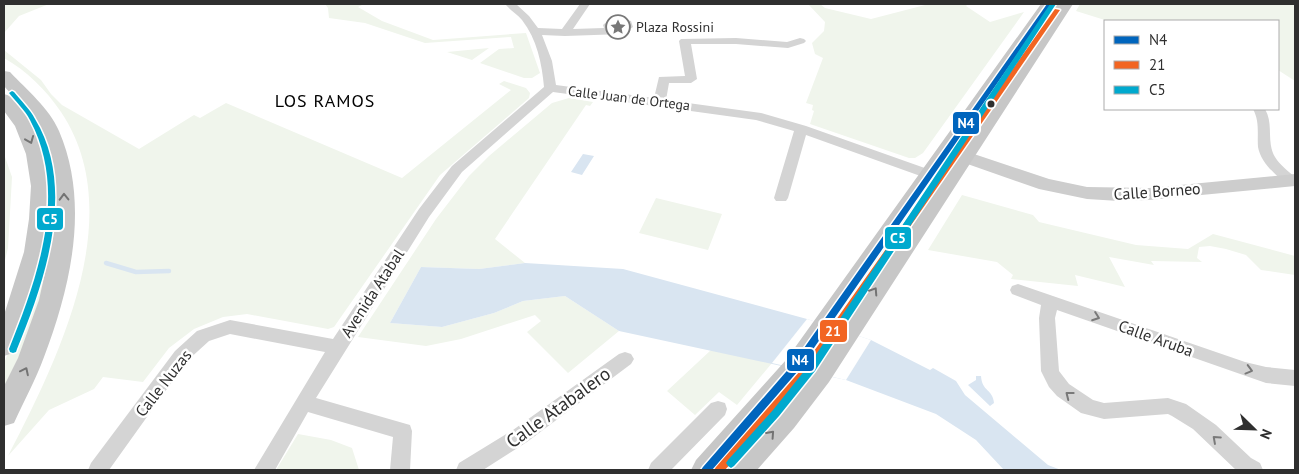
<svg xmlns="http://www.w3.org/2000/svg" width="1299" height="474" font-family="'PT Sans',sans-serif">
<rect width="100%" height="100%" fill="#fff"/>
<path fill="#f0f5ec" d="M4 4H49L19 16 4 33Z
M325 4H364L358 7 382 21 433 40 526 33 540 73 532 78H524L480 63 499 49 514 48 511 37 425 43 365 23 329 18 328 8Z
M808 4H820L825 8 871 19 929 4H968L966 6 990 22 1024 12 923 153 915 158H909L810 124 814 111 812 110 813 105 806 103 823 58 815 54 812 43 824 31 825 22Z
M1080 4H1295V81L1278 70V21H1108L1076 11Z
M489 48 472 60 447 52Z
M4 50 41 80 51 94 62 105 139 149 194 115 200 118 226 103 402 178 511 90 499 84 504 81 526 88 530 93 529 98 440 175 334 327 328 329 247 314 223 317 194 329 169 348 143 382 103 377 94 389 49 410 8 456C58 359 130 215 61 112 46 90 27 71 4 58Z
M569 98 593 102 590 106 586 105 495 239 525 263 479 269 421 267 390 323 442 327 494 313 523 301 565 296 619 331 568 373 527 332 541 321 535 315 461 339 426 346 358 337 436 219 469 176 489 156 552 103Z
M4 154 12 177 8 248 4 264Z
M962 195 1033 215 1039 222 1136 245 1188 249 1213 234 1295 256V275L1261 270 1246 255 1226 249 1210 246 1199 247 1197 258 1202 262 1151 261 1154 265 1109 257 1125 287 1075 275 1078 286 1011 279 1013 275 997 262 928 250Z
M656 198 722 214 708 250 639 233Z
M54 243C42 295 28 345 4 393V363L30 302 45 245Z
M711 350 772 363 737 405 719 392 695 415 667 391Z
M298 434 331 440 352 448 359 470H276Z"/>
<path fill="#d9e5f1" d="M583 154 594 156 582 175 571 172Z
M525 263 623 269 807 319 871 340 930 370 933 368 956 381 965 395 1048 465 1061 470H1004L976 440 936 414 846 380 619 331 565 296 523 301 494 313 442 327 390 323 421 267 479 269Z
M976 376H981C982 392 993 389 994 403L990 406 968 385 976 380Z"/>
<path fill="#fff" d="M807 319 871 340 846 380 772 363Z"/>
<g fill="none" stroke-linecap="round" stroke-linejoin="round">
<path stroke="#d9e5f1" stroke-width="4.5" d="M106 263 136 272 169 271"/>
<path fill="#d4d4d4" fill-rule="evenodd" d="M505 4H516L529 16 538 28 562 29 580 4H590L573 29 604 28 603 25C611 17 620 18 631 21L633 27 623 34 565 36 542 35 552 61 556 85 654 98 659 77 685 76 679 41 681 39 736 38 787 42 800 38 804 39 806 41 804 43 788 48 736 44H691L697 79 691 83H669L666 100 761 113 806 126 936 172 938 175 936 178H926L806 135 788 198 786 201H776L774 198 794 131 756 120 553 92 462 172 429 217 316 398 410 425 412 431 410 470H390L393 437 308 412 275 470H254L325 352 230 334 209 341 187 361 109 470H88L91 463 175 351 197 331 230 320 333 339 419 209 452 166 544 87C542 64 537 39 522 20 517 14 510 10 505 4ZM617 24 622 25V26L615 27Z
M1253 109H1265C1274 124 1266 142 1275 157 1280 165 1288 171 1295 177V184H1286C1275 174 1261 163 1258 147 1257 134 1260 122 1253 109Z
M1018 284 1245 362 1266 367 1295 370V386L1266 383 1057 310 1055 318 1059 371 1069 384 1093 400 1104 403 1168 398 1186 404 1216 425 1251 458 1260 463 1263 470H1236L1193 429 1172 416 1168 414 1104 419 1081 413 1057 396 1049 387 1041 371 1039 318 1041 305 1012 294 1010 290 1012 286Z
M625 352 631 354 634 359 631 364 527 442 483 470H456L459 463 513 430 619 354Z
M718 401 725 403 727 409 725 415 671 470H648L651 463 711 403Z"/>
<path fill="#cdcdcd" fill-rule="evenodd" d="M965 151 1049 179 1087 187 1149 188 1295 174V186L1149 200 1119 201 1087 199 1039 189 959 161 956 157 959 153Z"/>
<path fill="#c7c7c7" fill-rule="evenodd" d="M1041 4H1057L931 190 1057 4H1073L829 382 794 428 757 470H691L696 460 786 360Z
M4 71 10 72C27 90 49 108 59 131 90 203 71 286 44 357 36 379 24 401 14 423L4 426V386L18 358 39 300 53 237V179L39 130 31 117 4 86Z
M4 94C15 96 21 108 28 117 76 178 42 281 17 345L13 353 4 356V315L24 252 29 219 31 186 26 154 15 126 4 111Z"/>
<g stroke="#fff" stroke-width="3">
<path id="bus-1" d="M1047 4H1052L798 371 712 470H701L703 467 792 365Z"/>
</g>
<g stroke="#fff" stroke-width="3">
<path id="bus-2" d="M1055 9 1060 10 806 377 725 470H714L716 467 800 371Z"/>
</g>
<g stroke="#fff" stroke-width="3">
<path id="bus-3" d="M1050 4H1056L815 371 779 416 734 466 731 468 728 466 726 463 728 460 773 410 809 365Z
M12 91 14 92C21 101 30 109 35 119 77 188 45 281 17 349L16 352 13 353 10 352 9 349C37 279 69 193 30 120 25 110 16 102 9 93Z"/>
</g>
<use href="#bus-1" fill="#0065bd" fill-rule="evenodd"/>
<use href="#bus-2" fill="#f26522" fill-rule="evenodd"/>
<use href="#bus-3" fill="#00a9ce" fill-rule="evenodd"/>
</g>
<defs><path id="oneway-chevron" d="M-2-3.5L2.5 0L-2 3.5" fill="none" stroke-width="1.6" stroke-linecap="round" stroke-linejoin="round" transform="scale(1.25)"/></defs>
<g stroke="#737373">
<use href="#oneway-chevron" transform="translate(30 140) rotate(68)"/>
<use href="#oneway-chevron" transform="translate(64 197) rotate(-91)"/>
<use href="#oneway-chevron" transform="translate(874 291) rotate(-57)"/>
<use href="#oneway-chevron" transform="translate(25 371) rotate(-64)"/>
<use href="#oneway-chevron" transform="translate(771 434) rotate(-48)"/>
</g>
<g stroke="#797979">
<use href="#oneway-chevron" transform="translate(1096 317) rotate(20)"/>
<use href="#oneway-chevron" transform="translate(1249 370) rotate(15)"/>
<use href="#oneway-chevron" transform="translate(1069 395) rotate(-142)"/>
<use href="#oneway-chevron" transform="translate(1216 439) rotate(-138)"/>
</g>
<defs>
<g id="sight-ring" transform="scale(1.25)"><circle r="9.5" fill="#fff" stroke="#787878" stroke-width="1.5"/><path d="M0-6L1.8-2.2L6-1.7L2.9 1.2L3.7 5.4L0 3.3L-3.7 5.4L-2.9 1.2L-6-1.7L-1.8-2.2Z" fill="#787878"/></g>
</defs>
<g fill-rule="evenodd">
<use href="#sight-ring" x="618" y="27"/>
</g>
<circle fill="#2f2f2f" stroke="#fff" stroke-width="2" cx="991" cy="104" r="4.5"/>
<g text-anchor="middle" stroke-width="5" stroke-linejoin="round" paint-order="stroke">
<g font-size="14" fill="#2f2f2f" stroke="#fff" text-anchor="start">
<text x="636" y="32">Plaza Rossini</text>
</g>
<g font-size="14" fill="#2f2f2f" stroke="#fff">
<text transform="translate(629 98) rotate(7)" y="5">Calle Juan de Ortega</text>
</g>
<g font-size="16" fill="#2f2f2f" stroke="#fff">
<text transform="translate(1157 191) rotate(-4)" y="6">Calle Borneo</text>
<text transform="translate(372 293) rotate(-57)" y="6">Avenida Atabal</text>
<text transform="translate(1156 338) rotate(20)" y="6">Calle Aruba</text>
<text transform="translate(163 383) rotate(-52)" y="6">Calle Nuzas</text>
</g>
<g font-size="18" letter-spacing="1" fill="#000" stroke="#fff">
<text x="325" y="107">LOS RAMOS</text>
</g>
<g font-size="19" fill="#2f2f2f" stroke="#fff">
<text transform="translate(558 407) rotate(-36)" y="7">Calle Atabalero</text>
</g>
</g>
<g stroke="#fff" stroke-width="2">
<rect x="952" y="111" width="28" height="24" rx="5" fill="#0065bd"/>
<rect x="36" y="207" width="28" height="24" rx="5" fill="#00a9ce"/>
<rect x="884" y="226" width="28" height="24" rx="5" fill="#00a9ce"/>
<rect x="819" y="319" width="29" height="24" rx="5" fill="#f26522"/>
<rect x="786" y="348" width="29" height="24" rx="5" fill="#0065bd"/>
</g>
<g font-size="14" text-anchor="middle" font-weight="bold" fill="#fff">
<text x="966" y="128">N4</text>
<text x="50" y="224">C5</text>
<text x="898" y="243">C5</text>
<text x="833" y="336">21</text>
<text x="800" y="365">N4</text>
</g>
<rect width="1299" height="474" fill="none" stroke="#2f2f2f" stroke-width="10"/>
<rect x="1104" y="20" width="175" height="90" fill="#ffffff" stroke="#acacac"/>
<rect x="1114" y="36" width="25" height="8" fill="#0065bd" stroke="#acacac"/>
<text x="1149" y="45" font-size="15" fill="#2f2f2f">N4</text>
<rect x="1114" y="61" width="25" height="8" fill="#f26522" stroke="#acacac"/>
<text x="1149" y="70" font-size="15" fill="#2f2f2f">21</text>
<rect x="1114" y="86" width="25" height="8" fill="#00a9ce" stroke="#acacac"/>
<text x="1149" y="95" font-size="15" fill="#2f2f2f">C5</text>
<g transform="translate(1254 429) rotate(113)" stroke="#ffffff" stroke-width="4" paint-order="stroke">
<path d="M0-4L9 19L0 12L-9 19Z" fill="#2f2f2f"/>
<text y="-8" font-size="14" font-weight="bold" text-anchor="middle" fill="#2f2f2f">N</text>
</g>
</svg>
